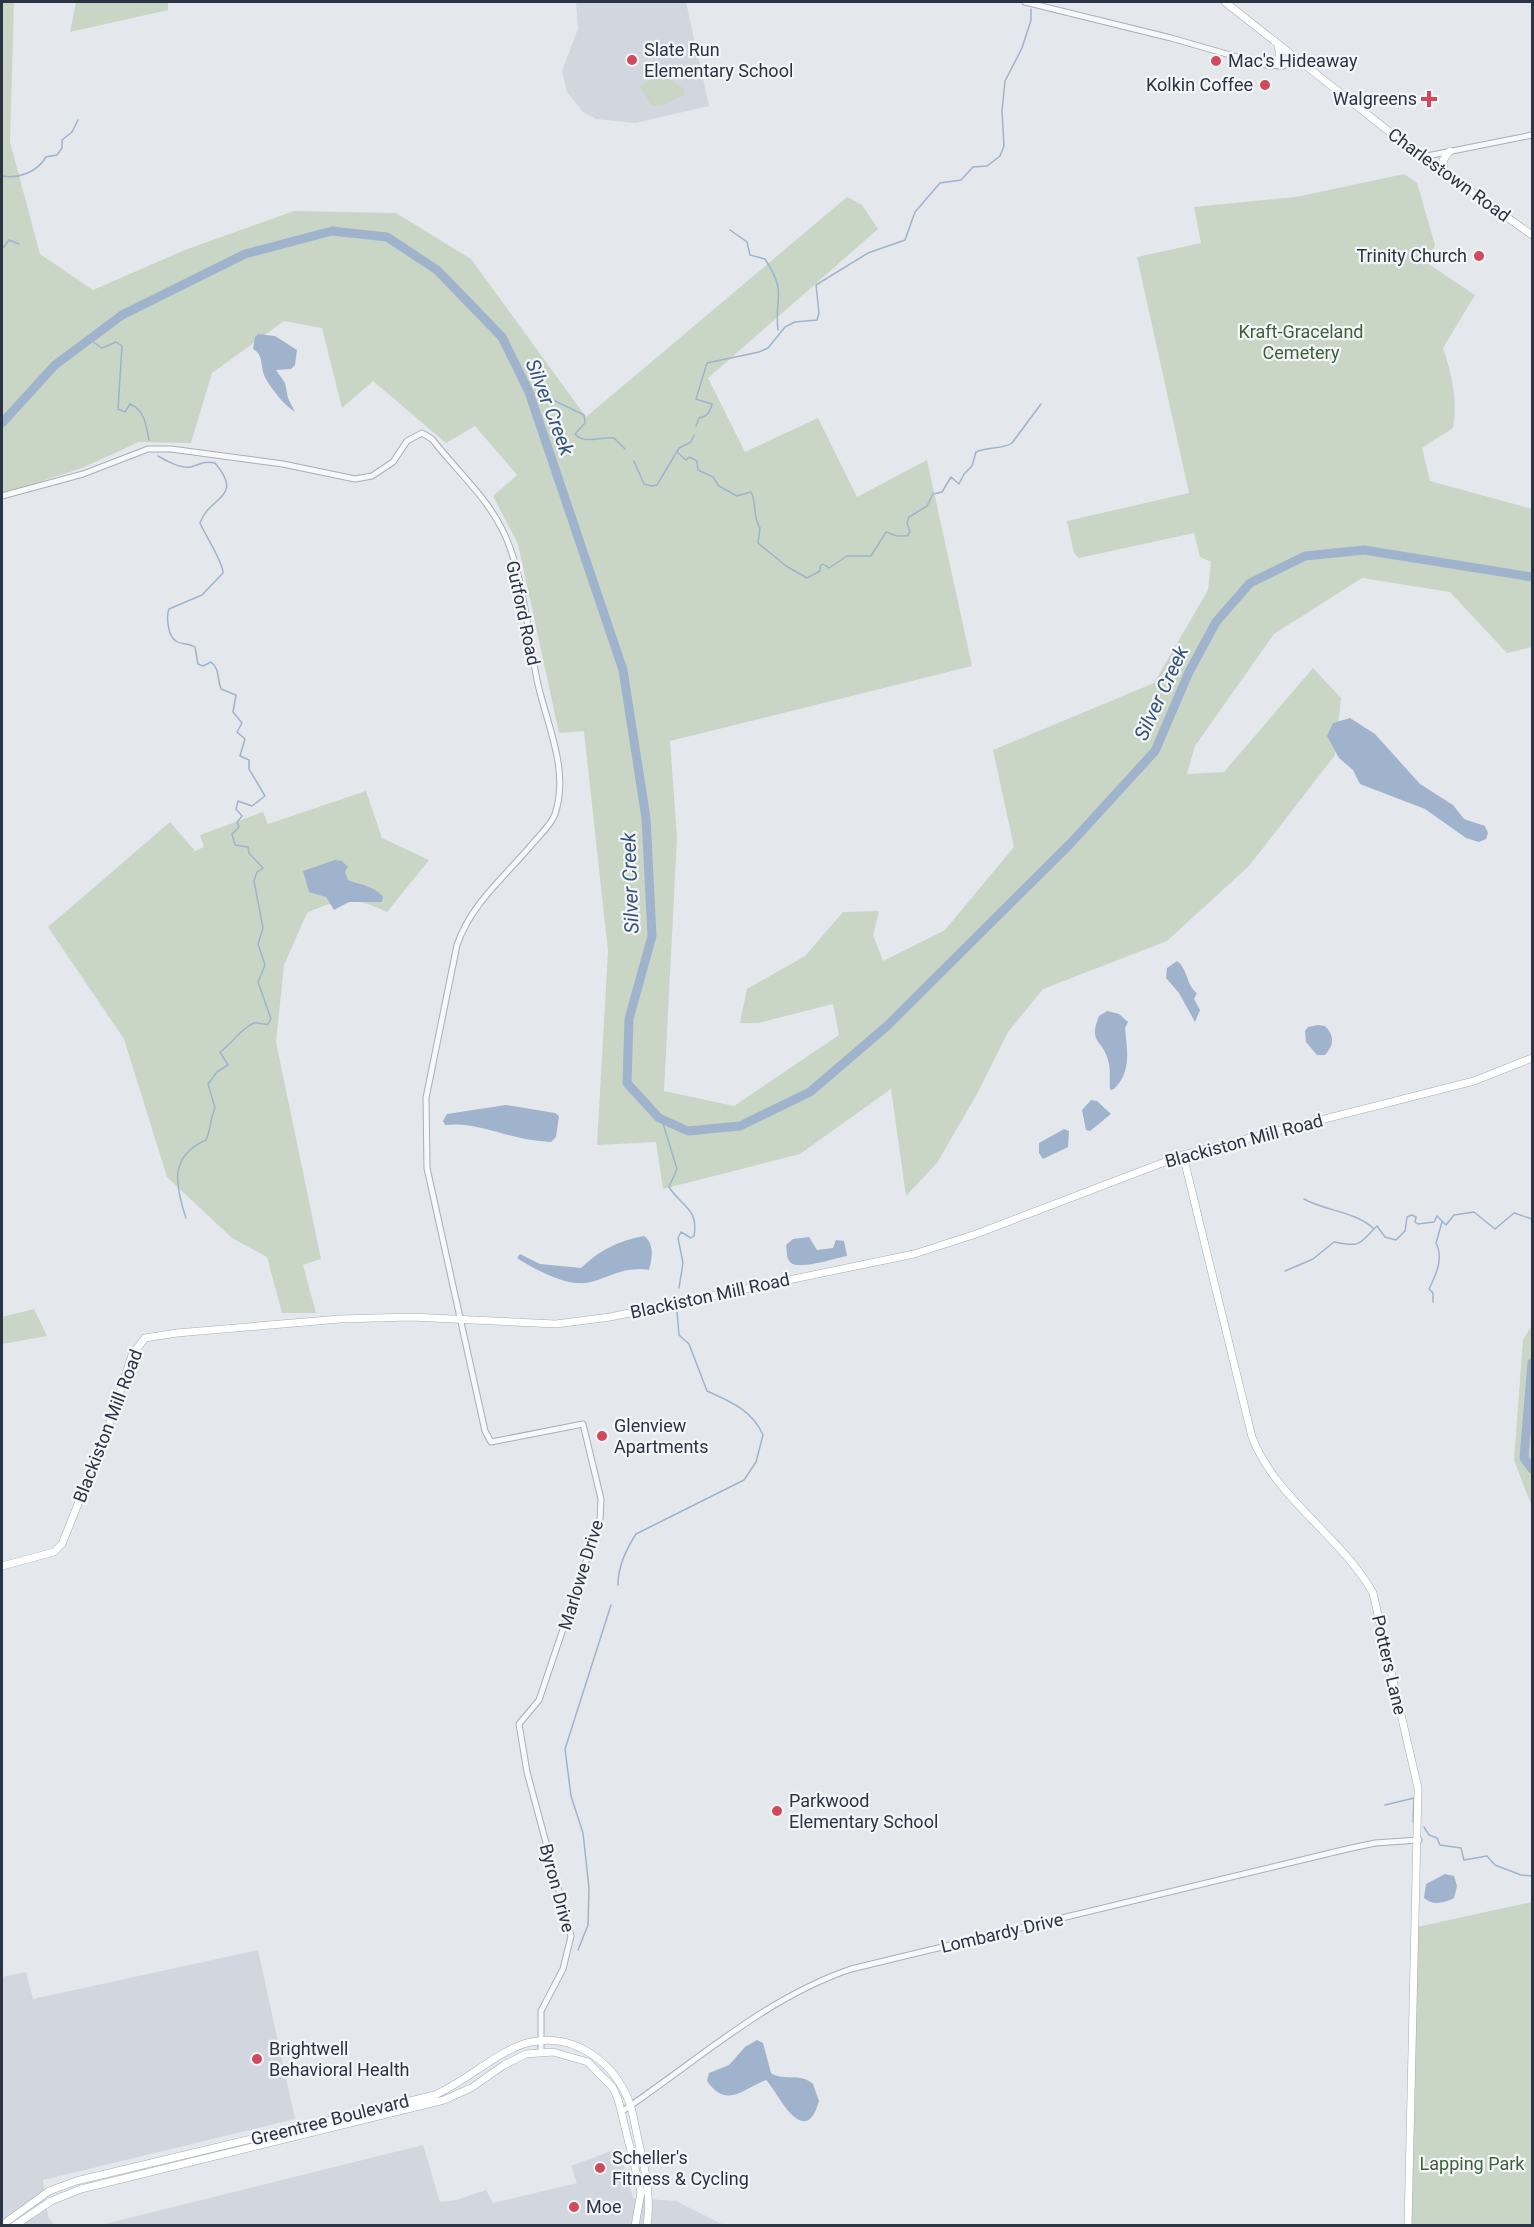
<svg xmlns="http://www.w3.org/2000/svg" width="1534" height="2227" font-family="Roboto,sans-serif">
<rect width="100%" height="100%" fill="#e4e7ec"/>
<path fill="#d2d6de" d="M576 2H686L709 106 635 123 596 119 583 112 567 92 562 71 578 29Z
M258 1950 295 2119 43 2180 48 2217 54 2225H2V1977L26 1972 33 1999Z
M423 2145 440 2202 456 2200 486 2190 493 2203 577 2183 571 2166 619 2148 633 2198 676 2201 724 2225 97 2226Z"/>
<path fill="#c9d6c5" d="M2 2H14L10 142 40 254 93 290 185 250 294 211 396 213 471 259 586 417 847 197 862 205 878 229 708 378 745 452 818 418 857 497 927 460 972 666 670 741 677 838 664 1091 734 1106 839 1035 833 1004 758 1023H740L747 989 805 956 843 912 879 911 873 935 883 961 945 930 1014 847 993 750 1154 683 1208 590 1211 562 1200 557 1194 533 1079 558 1074 553 1067 521 1189 493 1137 257 1201 243 1194 207 1296 197 1404 174 1417 183 1435 245 1427 263 1475 295 1443 348C1452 375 1458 400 1453 428L1422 448 1430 481 1532 509V647L1507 653 1450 592 1362 578 1274 634 1195 746 1187 774 1224 772 1313 668 1341 698 1335 755 1249 866 1167 941 1043 989 1008 1032 977 1094 937 1163 906 1196 891 1089 800 1154 663 1189 656 1142 597 1145 608 951 584 731 559 733 518 544 493 496 517 475 475 426 446 443 373 381 342 408 322 328 284 321 212 373 191 443 139 442 82 468 2 494Z
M76 2H168V10L70 32Z
M670 70 671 80 684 89V95L662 106 651 105 639 86Z
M366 791 382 838 429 860 387 912C353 896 340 898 307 913L284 965 276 1042 321 1259 303 1265 316 1313H282L267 1257 232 1238 167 1177 124 1039 48 927 170 822 195 851 204 847 200 835 263 812 268 824Z
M34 1309 47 1336 2 1344V1317Z
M1532 1325V1507L1514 1460 1523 1340Z
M1532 1902V2225L1410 2226 1417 1927Z"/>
<path fill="#9fb4cc" d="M258 334 275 336 297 350 295 365 291 369 276 370 285 383 288 398 295 412C284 405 273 391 266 379 259 367 265 356 253 349L255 337Z
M1350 718 1375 734 1420 784 1453 805 1464 819 1485 826 1488 833 1486 839 1479 842 1466 838 1425 809 1360 784 1353 770 1339 758 1327 736 1333 723Z
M335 860 342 861 348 867 345 872 348 880C363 886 369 884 383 896L382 902H349L334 910 326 897 309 892 303 871Z
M1177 961C1188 969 1186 985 1197 993L1194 999 1200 1010 1195 1022 1179 993 1166 978 1167 968Z
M1107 1011 1119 1014 1128 1022 1125 1028C1127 1050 1132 1072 1114 1089L1110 1090C1109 1080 1111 1069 1108 1060 1102 1038 1088 1044 1099 1016Z
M1318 1025 1325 1026C1335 1036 1334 1045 1325 1055H1317L1306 1042 1305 1031 1308 1027Z
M1091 1100 1097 1101 1111 1114 1090 1131 1086 1130 1082 1110Z
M506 1105 555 1113 559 1116 556 1137 551 1142C540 1141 528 1140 517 1137 493 1132 471 1122 445 1125L443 1121 447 1114Z
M1064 1129 1069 1131 1068 1147 1043 1159 1039 1153V1143Z
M644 1236C655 1244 652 1259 649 1270 622 1267 616 1275 591 1282 568 1288 536 1270 517 1258L520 1254 540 1264 581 1268C600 1250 618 1241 644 1236Z
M809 1237 817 1250 833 1248 836 1240 844 1241 847 1256C836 1258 800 1270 791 1263 786 1259 787 1251 786 1245L793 1239Z
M1445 1874 1454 1876 1457 1886 1454 1898C1444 1903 1433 1906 1424 1898L1426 1884Z
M757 2040 763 2043 771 2073C784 2082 800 2072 813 2084L819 2101C804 2154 775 2087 766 2080 744 2088 727 2110 707 2081L709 2073 729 2065 745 2047Z"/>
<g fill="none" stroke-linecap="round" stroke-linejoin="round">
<path stroke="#9fb4cc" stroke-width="1.5" d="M2 176C19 179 37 172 46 157L57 155 62 148V140L72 132 78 120
M730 230 747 242 750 255 765 259C788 295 774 295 778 330
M2 249 9 240 19 244
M89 339 102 348 116 342 122 346 118 409 125 412 130 404C145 410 146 426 149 440
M529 392 545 396 584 415 585 423 575 434C584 445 601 436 614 438L625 449
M696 426 699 418C707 416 710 413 712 404L696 399 707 363 759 352 768 348 785 327 795 322 817 320 819 313 816 285 868 253 905 240 915 212 940 183 961 180 973 167 987 166 1000 156 1004 146 1002 111 1005 81 1022 48 1031 20V9
M677 452 686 460 689 457 697 461 698 470 713 477 719 486 737 496 751 492C757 503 752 516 760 528L758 543 786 566 807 578 820 571V566L823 564 829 568 847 556H871L886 532 897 536H907L910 532 907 523 909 517 927 506 933 494 942 492 951 477 959 484 964 474 972 466 976 452C988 447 1004 449 1012 443L1041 404
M158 456C166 461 182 469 191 467 201 464 203 461 215 463 245 498 209 496 200 523 205 535 224 564 223 573L202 595 169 609C166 616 168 637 176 641 181 645 189 643 195 647L198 664 203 666 211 662C220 669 217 679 221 689L236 695 233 712 242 723 237 732 245 739 240 756 249 760V769L265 796 252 806 238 801 236 809 242 816 237 822 239 827 232 834 235 845 248 847 249 853 263 868 257 872 254 881 263 928 258 944 265 965 258 982 271 1019 268 1024C262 1025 258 1022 254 1023 241 1028 232 1044 220 1052L228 1065 217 1072 208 1084 215 1108C210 1119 211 1129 206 1140 169 1156 175 1185 186 1218
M634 461 644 484 651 486 657 485 679 448 691 442 694 435
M662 1120 677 1169 669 1187C682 1207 699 1209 694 1236L691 1238 681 1232 678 1238 683 1263 679 1288
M1304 1199C1325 1211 1354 1211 1373 1228
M1285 1271 1313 1259 1334 1242C1363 1248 1359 1243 1377 1226L1385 1237 1396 1240 1405 1231 1407 1217 1412 1215 1416 1217 1415 1222 1418 1224 1434 1222 1437 1216 1446 1225 1454 1215 1474 1212 1495 1229 1514 1213 1532 1219
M1433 1302V1293L1429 1289C1436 1275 1444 1258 1436 1243L1442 1222
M618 1585C618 1566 626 1550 636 1534L744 1480 756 1462 763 1435C752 1410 731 1402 707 1391L689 1344 679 1335 677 1312
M1385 1805 1414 1798 1413 1822
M1424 1827 1429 1835 1437 1838 1440 1845 1461 1848 1464 1860 1487 1856 1495 1865 1521 1875 1532 1876
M578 1950 588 1925 589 1888 583 1833 571 1796 565 1749 611 1605"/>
<path stroke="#9fb4cc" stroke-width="9" d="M2 423 55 365 122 315 245 254 332 231 387 237 437 270 502 337 529 392 623 670 646 818 652 936 629 1019 627 1083 659 1118 688 1131 740 1126 810 1092 887 1026 1070 844 1155 751 1189 672 1216 622 1250 583 1305 556 1364 550 1532 577
M1532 1363 1524 1458 1532 1469"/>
<g stroke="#a9aeb7" stroke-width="7">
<path id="minor" d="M1025 2 1171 38 1265 65 1283 66 1298 59
M1422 157 1532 135
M2 496 83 474 148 449H171L283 464 355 479 372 476 393 462 407 441 422 433 432 439C455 469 485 495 502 529 523 570 528 635 537 680 546 723 570 770 555 814 551 825 540 835 533 843 505 877 472 902 457 945L426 1098 427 1168 485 1431 491 1442 583 1424 601 1499 600 1520 539 1700 519 1724 527 1772 571 1936 563 1969 541 2011V2051
M621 2112C696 2062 765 1998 851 1969L1347 1849 1375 1843 1419 1840"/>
</g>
<g stroke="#a3abb8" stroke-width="8">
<path id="major" d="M1225 2 1410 148 1532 235
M1271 66 1280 57 1278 44
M1444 173 1443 160 1450 151
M1183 1155 1252 1437C1276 1499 1341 1536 1373 1593L1418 1788 1408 2226
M2 1566 54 1552 62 1544 108 1429 132 1355 145 1338 177 1333 340 1319 411 1317 556 1324 610 1317 914 1254 976 1234 1183 1155 1474 1081 1532 1058
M2 2225 49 2191 76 2181 435 2095C467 2081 501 2048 531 2042 576 2033 615 2063 630 2104 634 2117 636 2131 639 2144 646 2172 651 2197 647 2226
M14 2226 51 2201 81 2189 444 2100 471 2088 504 2065 526 2054 553 2052 588 2062 613 2088 618 2099 641 2192 635 2226"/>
</g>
<use href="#minor" stroke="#f7f8fa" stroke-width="5"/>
<use href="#major" stroke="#fff" stroke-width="7"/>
</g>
<g fill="#d1495b" stroke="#f4f6f9" stroke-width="2">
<circle cx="632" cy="60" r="6"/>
<circle cx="1216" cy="61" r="6"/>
<circle cx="1265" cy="85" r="6"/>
<path d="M1426 90h6v6h6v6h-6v6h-6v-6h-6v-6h6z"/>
<circle cx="1479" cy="256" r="6"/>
<circle cx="602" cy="1436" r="6"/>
<circle cx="777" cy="1811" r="6"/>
<circle cx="257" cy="2059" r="6"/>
<circle cx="600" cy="2168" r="6"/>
<circle cx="574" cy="2207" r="6"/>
</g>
<g text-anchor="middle" stroke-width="4.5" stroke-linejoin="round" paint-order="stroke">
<g font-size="18" fill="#2b3445" stroke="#f4f6f9" text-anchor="start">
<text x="644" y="56">Slate Run<tspan x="644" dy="21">Elementary School</tspan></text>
<text x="1228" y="67">Mac's Hideaway</text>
<text x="1253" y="91" text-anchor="end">Kolkin Coffee</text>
<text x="1417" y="105" text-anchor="end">Walgreens</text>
<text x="1467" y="262" text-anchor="end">Trinity Church</text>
<text x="614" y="1432">Glenview<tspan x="614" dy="21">Apartments</tspan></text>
<text x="789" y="1807">Parkwood<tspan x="789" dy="21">Elementary School</tspan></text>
<text x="269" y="2055">Brightwell<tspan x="269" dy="21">Behavioral Health</tspan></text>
<text x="612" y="2164">Scheller's<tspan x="612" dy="21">Fitness &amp; Cycling</tspan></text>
<text x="586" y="2213">Moe</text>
</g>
<g font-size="18" fill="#2b3445" stroke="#f4f6f9">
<text transform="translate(1449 175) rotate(36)" y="6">Charlestown Road</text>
<text transform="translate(523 613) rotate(78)" y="6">Gutford Road</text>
<text transform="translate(1244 1141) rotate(-15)" y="6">Blackiston Mill Road</text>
<text transform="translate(710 1296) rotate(-12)" y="6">Blackiston Mill Road</text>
<text transform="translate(108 1426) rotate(-69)" y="6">Blackiston Mill Road</text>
<text transform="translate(581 1575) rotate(-73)" y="6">Marlowe Drive</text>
<text transform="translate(1389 1665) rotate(77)" y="6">Potters Lane</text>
<text transform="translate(557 1888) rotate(75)" y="6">Byron Drive</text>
<text transform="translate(1002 1933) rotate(-13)" y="6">Lombardy Drive</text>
<text transform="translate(330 2120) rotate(-14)" y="6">Greentree Boulevard</text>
</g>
<g font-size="18" fill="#3f6138" stroke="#f4f6f9">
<text x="1301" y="338">Kraft-Graceland<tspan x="1301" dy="21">Cemetery</tspan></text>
<text x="1472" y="2170">Lapping Park</text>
</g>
<g font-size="20" font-style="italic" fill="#34527a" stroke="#f4f6f9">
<text transform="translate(550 407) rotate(69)" y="7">Silver Creek</text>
<text transform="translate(1161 693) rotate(-65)" y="7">Silver Creek</text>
<text transform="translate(630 883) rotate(-92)" y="7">Silver Creek</text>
</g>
</g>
<rect width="1534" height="2227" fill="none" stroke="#2b3445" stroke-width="6"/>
</svg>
